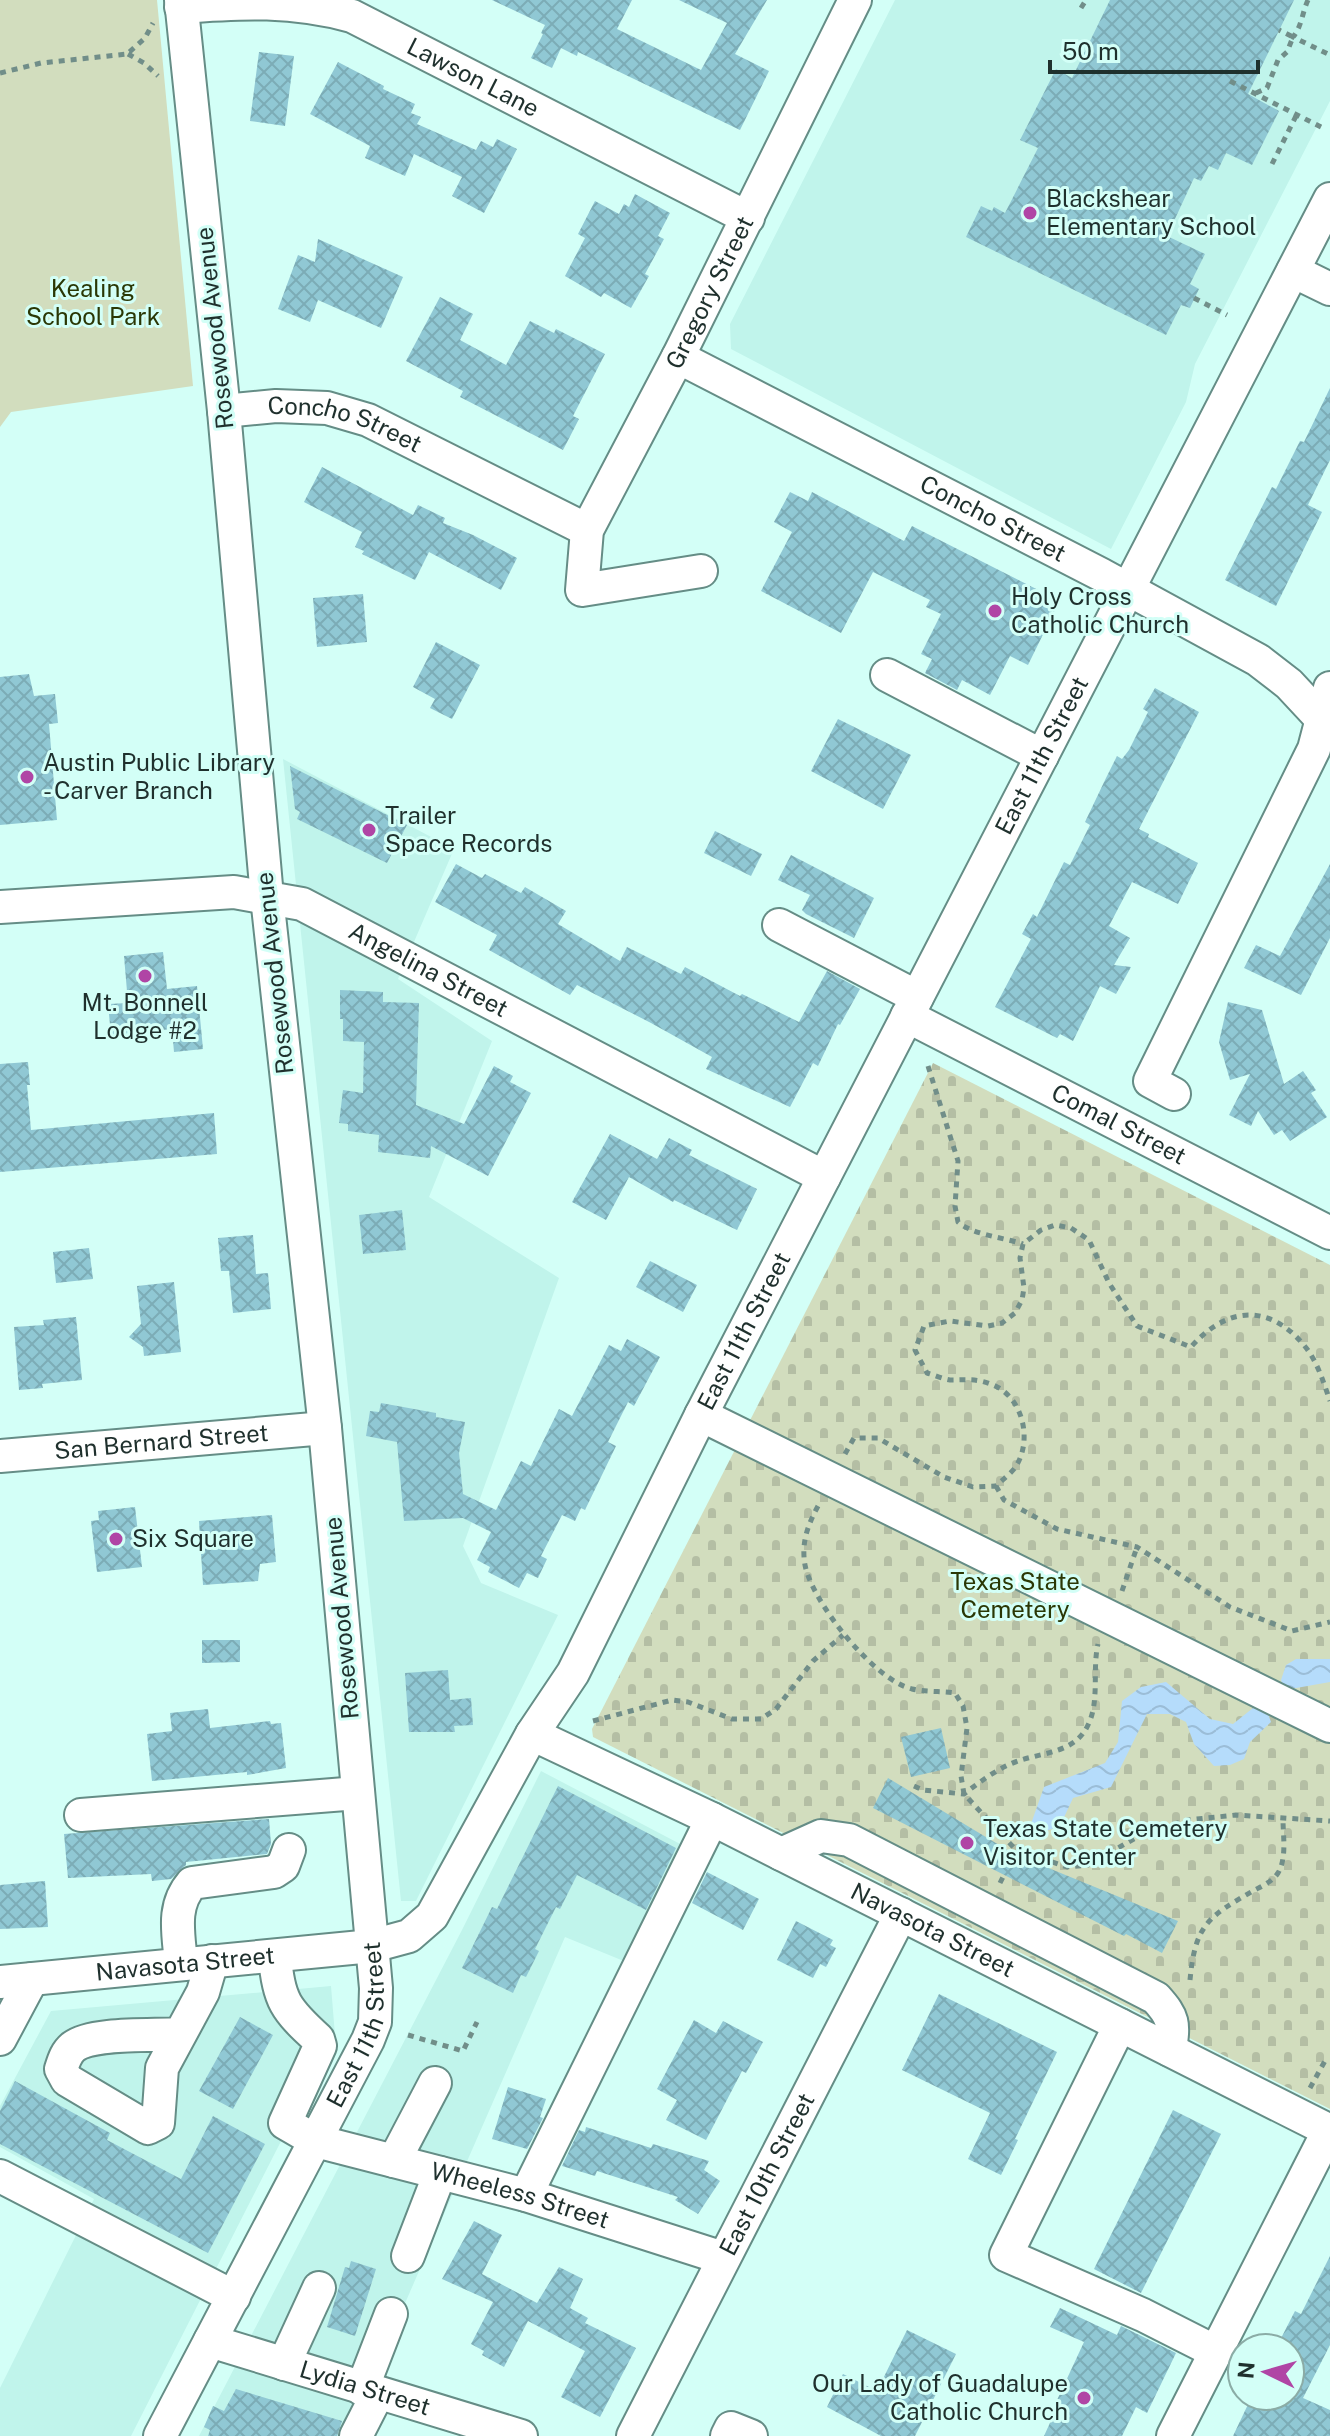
<svg xmlns="http://www.w3.org/2000/svg" width="1330" height="2436" font-family="'Public Sans',sans-serif">
<defs>
<pattern id="cemetery-stones" width="16" height="16" patternUnits="userSpaceOnUse" patternTransform="scale(2)"><rect width="16" height="16" fill="#d2ddbe"/><path d="M2 7V4a2 2 0 0 1 4 0v3zM10 15v-3a2 2 0 0 1 4 0v3z" fill="#b4bea4"/></pattern>
<pattern id="water-waves" width="16" height="10" patternUnits="userSpaceOnUse" patternTransform="scale(2)"><rect width="16" height="10" fill="#b5dcfb"/><path d="M0 5q4-4 8 0t8 0" fill="none" stroke="#9bbdd7"/></pattern>
<pattern id="building-cross-hatch" width="8" height="8" patternUnits="userSpaceOnUse" patternTransform="scale(2)"><rect width="8" height="8" fill="#90c8d4"/><path d="M0 0l8 8M0 8l8-8" fill="none" stroke="#7cacb6"/></pattern>
</defs>
<rect width="100%" height="100%" fill="#d3fff7"/>
<path fill="#c0f4eb" d="M895 0H1330V101L1195 364 1186 402 1111 549 731 349 730 324Z
M283 759 454 849 398 979 492 1041 429 1197 559 1278 463 1546 481 1583 558 1615 416 1901H401Z
M541 1771 684 1846 631 1964 565 1937 347 2436H199L462 1930Z
M331 1986 335 2035 131 2436H0V2388L94 2199 0 2147V2106L51 2011Z"/>
<path fill="url(#cemetery-stones)" d="M933 1063 1330 1265V2109L593 1737 592 1729Z"/>
<path fill="#d2ddbe" d="M0 0H157L193 386 11 412 0 427Z"/>
<path fill="url(#water-waves)" d="M1296 1659H1330V1682L1285 1690 1281 1680 1286 1665Z
M1166 1682 1210 1719 1233 1724 1253 1708 1267 1711 1271 1722 1250 1742 1244 1759 1230 1765 1214 1766 1194 1744 1186 1722 1170 1714H1147L1111 1787 1073 1798 1060 1826 1026 1838 1044 1787 1105 1763 1118 1742 1122 1701 1141 1687Z"/>
<path fill="url(#building-cross-hatch)" d="M492 0H632L617 29 701 70 727 23 679 0H767L735 54 769 71 740 130 578 52 577 56 561 48 552 68 531 58 543 34 541 33 545 25Z
M1110 0H1294L1248 94 1279 111 1252 165 1226 153 1218 170 1209 166 1201 181 1194 178 1167 236 1205 254 1190 284 1199 289 1190 308 1181 305 1166 335 966 237 981 206 992 211 994 207 1005 213 1038 148 1020 140 1056 69 1072 78Z
M259 52 294 56 285 126 250 121Z
M338 62 384 86 383 89 415 104 411 113 421 117 417 124 476 150 481 141 493 147 497 139 517 149 484 213 452 196 462 177 414 154 405 176 365 158 370 146 310 114Z
M635 194 670 213 658 236 664 239 645 274 649 276 631 308 604 293 601 297 565 276 585 238 578 234 595 201 619 214 624 204 629 207Z
M318 239 403 277 381 328 318 300 310 322 278 309 298 255 315 262Z
M440 297 473 314 460 340 506 365 530 321 554 333 556 329 605 354 573 416 579 419 563 450 460 397 463 391 406 361Z
M1330 388V460L1308 505 1322 512 1276 606 1225 580 1272 487 1276 489 1300 441 1304 442Z
M322 467 413 515 418 505 445 518 443 523 473 535 517 558 501 590 429 552 415 580 362 554 364 551 355 547 362 532 304 502Z
M790 492 808 501 812 492 904 541 912 526 1050 596 1047 603 1056 608 1028 665 1010 656 990 695 962 680 957 690 925 673 932 659 921 654 941 614 926 607 930 600 873 572 841 633 761 591 792 532 774 522Z
M363 594 367 642 317 647 313 598Z
M436 642 480 665 452 719 430 708 435 699 413 687Z
M29 674 34 696 55 694 58 723 49 724 57 820 0 825V677Z
M1155 688 1199 712 1139 829 1149 834 1148 837 1198 863 1178 904 1132 882 1109 926 1130 938 1114 965 1131 967 1116 994 1100 986 1073 1041 1060 1034 1057 1038 995 1007 1031 939 1022 934 1033 914 1037 917 1064 862 1070 865 1090 825 1085 822 1106 778 1117 756 1122 759 1129 750 1148 712 1143 709Z
M838 719 911 755 883 809 811 771Z
M290 766 407 825 387 863 297 819 300 812 295 809Z
M715 831 762 854 751 876 704 853Z
M791 855 874 898 854 938 806 914 802 910 810 895 778 880Z
M456 864 482 878 485 874 521 893 525 887 566 911 558 924 620 961 627 947 681 974 685 967 740 996 742 994 799 1022 827 971 860 989 840 1025 838 1024 818 1066 813 1063 790 1107 706 1069 712 1057 651 1023 577 985 570 995 489 950 497 935 435 902Z
M1330 864V938L1301 995 1244 968 1256 945 1280 956Z
M163 952 167 989 197 986 203 1049 174 1052 172 1029 111 1035 108 1004 128 1003 124 956Z
M340 990 383 992V1002L419 1003 416 1105 464 1124 494 1066 513 1076 510 1082 531 1093 488 1176 431 1146 430 1158 378 1152 379 1135 348 1131V1124L339 1123 343 1090 363 1093 364 1042 343 1041V1019H340Z
M1228 1002 1262 1010 1284 1084 1303 1071 1316 1090 1311 1093 1327 1117 1290 1141 1282 1130 1274 1135 1258 1111 1251 1126 1229 1115 1250 1074 1230 1080 1219 1042Z
M28 1062 30 1085H27L31 1130 214 1113 217 1154 0 1172V1064Z
M610 1134 657 1159 669 1138 692 1150 689 1155 757 1189 737 1230 674 1200 673 1202 629 1177 606 1220 572 1202Z
M402 1210 406 1250 363 1254 359 1215Z
M253 1235 256 1274 268 1273 271 1309 233 1313 229 1271H221L218 1238Z
M89 1248 93 1279 56 1283 53 1252Z
M650 1261 697 1285 683 1312 636 1287Z
M174 1282 181 1352 144 1356 143 1347 129 1337 141 1324 137 1286Z
M76 1317 82 1380 42 1384 43 1388 19 1390 14 1327 44 1325 43 1320Z
M627 1339 660 1357 634 1406 628 1402 608 1442 616 1446 585 1510 581 1508 575 1521 562 1515 541 1556 547 1559 538 1578 527 1573 519 1588 488 1572 490 1567 477 1560 491 1532 463 1518 404 1521 397 1442 366 1436 370 1411 379 1412 381 1403 436 1413V1417L465 1422 459 1453 463 1494 496 1510 521 1461 531 1466 559 1409 572 1416 609 1345 621 1351Z
M135 1507 142 1567 97 1572 91 1521 99 1520 98 1511Z
M272 1515 276 1562 260 1564 258 1581 203 1585 199 1521Z
M202 1640H240V1662L202 1663Z
M448 1670 450 1700 471 1698 473 1725 454 1726 455 1732H409L405 1673Z
M208 1709 210 1728 270 1721 271 1724 281 1723 286 1768 247 1775V1772L152 1781 147 1734 172 1731 170 1713Z
M941 1728 950 1768 911 1777 901 1737Z
M888 1778 1014 1854 1178 1921 1162 1953 1126 1934 1124 1936 873 1808Z
M558 1786 676 1848 646 1910 577 1875 560 1909 556 1907 535 1949 539 1951 526 1977 521 1975 513 1993 462 1968 492 1907 497 1909Z
M269 1819 271 1844 267 1854 186 1862V1865L171 1879 152 1881 151 1874 68 1878 64 1834Z
M707 1872 759 1899 743 1930 692 1903Z
M45 1881 48 1927 0 1929V1885Z
M796 1921 833 1940 830 1945 836 1948 826 1967 820 1964 813 1978 777 1960Z
M939 1994 1057 2052 1015 2139 1018 2140 1001 2175 968 2159 990 2113 902 2070Z
M240 2017 273 2035 233 2109 199 2091Z
M694 2020 716 2033 723 2021 763 2042 746 2073 742 2071 706 2140 666 2120 677 2100 657 2089Z
M15 2081 110 2133 107 2140 181 2179 213 2116 265 2144 208 2253 0 2144V2111Z
M508 2087 546 2099 540 2117 543 2118 527 2149 492 2139Z
M1173 2110 1221 2134 1141 2293 1094 2269Z
M586 2127 651 2148 653 2144 709 2161 704 2170 720 2181 698 2214 675 2200 678 2197 597 2171 595 2176 562 2166 579 2130 585 2132Z
M474 2221 502 2235 482 2274 537 2303 559 2267 583 2279 570 2308 588 2318 585 2323 636 2348 600 2417 561 2397 585 2351 528 2321 504 2367 482 2355 484 2351 471 2344 493 2302 442 2279Z
M1330 2256V2345L1303 2398 1330 2410V2436H1233L1252 2396H1290V2348H1276L1295 2311 1301 2314Z
M351 2261 376 2269 355 2336 327 2327 345 2267 349 2268Z
M1060 2308 1117 2335 1121 2326 1176 2353 1147 2413 1136 2407 1122 2436H1044L1054 2414 1051 2413 1084 2342 1050 2327Z
M907 2330 956 2354 915 2436H881L827 2407 843 2374 877 2391Z
M236 2389 342 2421 337 2436H208L210 2430 204 2427 213 2406 224 2411Z"/>
<g fill="none" stroke-linecap="round" stroke-linejoin="round">
<g stroke="#658d86" stroke-width="36">
<g id="minor">
<path id="s1" d="M181 7C243 2 292 0 352 16L748 218"/>
<path d="M1293 271 1330 289"/>
<path id="s2" d="M678 357 1102 575 1258 660 1289 684 1330 728"/>
<path id="s3" d="M224 411 276 406 327 408 368 420 587 530"/>
<path id="s4" d="M701 571 582 590 587 530 678 357 855 0"/>
<path d="M887 675 1042 756"/>
<path id="s5" d="M0 907 234 892 302 904 824 1177"/>
<path d="M779 925 917 997"/>
<path id="s6" d="M907 1016 1330 1233"/>
<path d="M1174 1094 1150 1081 1314 749 1330 688"/>
<path d="M701 1415 1330 1726"/>
<path id="s7" d="M0 1456 325 1428"/>
<path id="s8" d="M532 1734 712 1819 1330 2131"/>
<path d="M81 1815 358 1793"/>
<path d="M781 1854 821 1836 849 1840 1156 1998C1174 2018 1174 2023 1170 2050"/>
<path id="s9" d="M275 1956C278 2000 286 2010 318 2039L320 2046 285 2123 316 2141 526 2195 723 2258"/>
<path d="M181 1964C179 1935 171 1907 192 1883L274 1872 283 1866 289 1850"/>
<path id="s10" d="M0 1982 372 1946 409 1936 432 1916 532 1734 573 1673 701 1415 1330 199"/>
<path d="M1120 2025 1006 2255 1143 2315 1214 2351"/>
<path d="M180 2034C154 2036 92 2032 73 2047 66 2053 64 2060 61 2069L67 2080 148 2128 158 2123 162 2068 203 1992 212 1961"/>
<path d="M0 2039 32 1979"/>
<path d="M394 2161 435 2083"/>
<path d="M0 2176 234 2297"/>
<path d="M526 2195 712 1819"/>
<path d="M408 2256 440 2173"/>
<path id="s11" d="M210 2341 521 2436"/>
<path d="M284 2364 319 2288"/>
<path d="M362 2389 391 2314"/>
<path id="s12" d="M160 2436 368 2040 375 2022 376 1988 325 1428 267 897 224 411 181 0"/>
<path d="M356 2436 378 2393"/>
<path id="s13" d="M633 2436 901 1914"/>
<path d="M727 2436 731 2428 751 2436"/>
<path d="M1173 2436 1329 2130"/>
</g>
</g>
<path stroke="#718e89" stroke-width="5" stroke-dasharray="6 6" stroke-linecap="butt" d="M1308 0C1302 13 1302 26 1293 37L1330 55
M1081 8 1086 0
M128 54 144 63 158 76
M0 73 41 63 127 54 145 38 153 23
M1230 81 1323 128
M1256 93 1267 88 1278 60 1287 52 1293 37 1279 30
M1272 164 1297 114
M1194 298 1227 315
M928 1066 958 1161 955 1206 958 1222C973 1235 1002 1237 1023 1244
M845 1454 854 1438H878L944 1477 973 1487 996 1486C1002 1480 1009 1475 1014 1469 1034 1442 1023 1397 993 1385 976 1378 967 1380 950 1380 943 1379 934 1375 927 1373L915 1350 924 1326 950 1321 988 1326 1002 1323 1015 1313 1022 1300 1024 1288 1020 1258 1023 1244 1041 1230 1055 1225 1071 1228 1089 1240 1109 1283 1137 1326 1191 1347C1225 1308 1267 1302 1303 1344 1317 1360 1323 1381 1330 1401
M996 1486 1004 1500 1057 1529 1137 1547 1230 1607 1292 1631 1330 1622
M818 1506C808 1525 801 1542 805 1565 812 1602 874 1680 912 1689 925 1692 941 1691 955 1693L963 1706 967 1728 961 1776 964 1794 1016 1850 1067 1867 1088 1865 1146 1832 1188 1820 1236 1815 1330 1821
M1122 1591 1137 1547
M593 1721 672 1700 688 1702 732 1719H761L776 1709 813 1661 843 1635
M914 1786 923 1790 964 1794C981 1781 998 1768 1018 1761 1044 1752 1075 1753 1088 1725 1100 1701 1092 1670 1098 1644
M1000 1883 1004 1875
M1190 1980C1195 1926 1207 1917 1253 1891 1262 1886 1272 1882 1278 1873 1287 1858 1283 1836 1283 1819
M408 2035 463 2051 477 2022
M1310 2088 1326 2059"/>
<use href="#minor" stroke="#fff" stroke-width="32"/>
</g>
<g fill="#b045a5" stroke="#d3fff7" stroke-width="3">
<circle cx="1030" cy="213" r="8"/>
<circle cx="995" cy="611" r="8"/>
<circle cx="27" cy="777" r="8"/>
<circle cx="369" cy="830" r="8"/>
<circle cx="145" cy="976" r="8"/>
<circle cx="116" cy="1539" r="8"/>
<circle cx="967" cy="1843" r="8"/>
<circle cx="1084" cy="2398" r="8"/>
</g>
<g text-anchor="middle" stroke-width="6" stroke-linejoin="round" paint-order="stroke">
<g font-size="24" fill="#1f302d" stroke="#d3fff7">
<text dy="8" stroke="none"><textPath href="#s1" startOffset="308">Lawson Lane</textPath></text>
<text dy="8" stroke="none"><textPath href="#s4" startOffset="448">Gregory Street</textPath></text>
<text transform="translate(215 328) rotate(-96)" y="8">Rosewood Avenue</text>
<text dy="8" stroke="none"><textPath href="#s3" startOffset="124">Concho Street</textPath></text>
<text dy="8" stroke="none"><textPath href="#s2" startOffset="354">Concho Street</textPath></text>
<text dy="8" stroke="none"><textPath href="#s10" startOffset="1754">East 11th Street</textPath></text>
<text dy="8" stroke="none"><textPath href="#s5" startOffset="446">Angelina Street</textPath></text>
<text transform="translate(275 973) rotate(-96)" y="8">Rosewood Avenue</text>
<text dy="8" stroke="none"><textPath href="#s6" startOffset="238">Comal Street</textPath></text>
<text dy="8" stroke="none"><textPath href="#s10" startOffset="1106">East 11th Street</textPath></text>
<text dy="8" stroke="none"><textPath href="#s7" startOffset="162">San Bernard Street</textPath></text>
<text transform="translate(342 1618) rotate(-95)" y="8">Rosewood Avenue</text>
<text dy="8" stroke="none"><textPath href="#s8" startOffset="446">Navasota Street</textPath></text>
<text dy="8" stroke="none"><textPath href="#s10" startOffset="186">Navasota Street</textPath></text>
<text dy="8" stroke="none"><textPath href="#s12" startOffset="460">East 11th Street</textPath></text>
<text dy="8" stroke="none"><textPath href="#s13" startOffset="294">East 10th Street</textPath></text>
<text dy="8" stroke="none"><textPath href="#s9" startOffset="436">Wheeless Street</textPath></text>
<text dy="8" stroke="none"><textPath href="#s11" startOffset="162">Lydia Street</textPath></text>
</g>
<g font-size="24" fill="#1f302d" stroke="#d3fff7" text-anchor="start">
<text x="1046" y="207">Blackshear<tspan x="1046" dy="28">Elementary School</tspan></text>
<text x="1011" y="605">Holy Cross<tspan x="1011" dy="28">Catholic Church</tspan></text>
<text x="43" y="771">Austin Public Library<tspan x="43" dy="28">- Carver Branch</tspan></text>
<text x="385" y="824">Trailer<tspan x="385" dy="28">Space Records</tspan></text>
<text x="145" y="1011" text-anchor="middle">Mt. Bonnell<tspan x="145" dy="28">Lodge #2</tspan></text>
<text x="132" y="1547">Six Square</text>
<text x="983" y="1837">Texas State Cemetery<tspan x="983" dy="28">Visitor Center</tspan></text>
<text x="1068" y="2392" text-anchor="end">Our Lady of Guadalupe<tspan x="1068" dy="28">Catholic Church</tspan></text>
</g>
<g font-size="24" fill="#2a3705" stroke="#d3fff7">
<text x="93" y="297">Kealing<tspan x="93" dy="28">School Park</tspan></text>
<text x="1015" y="1590">Texas State<tspan x="1015" dy="28">Cemetery</tspan></text>
</g>
</g>
<g transform="translate(1266 2372) rotate(275)"><circle r="38" fill="#d3fff7" stroke="#8baca6" stroke-width="2"/>
<path d="M0-6L14 30L0 20L-14 30Z" fill="#b045a5"/>
<text y="-12" font-size="22" font-weight="bold" text-anchor="middle" fill="#1f302d">N</text>
</g>
<path d="M1050 60v12h208v-12" fill="none" stroke="#1f302d" stroke-width="4"/>
<text x="1062" y="60" font-size="24" fill="#1f302d" stroke="#d3fff7" stroke-width="6" paint-order="stroke">50 m</text>
</svg>
